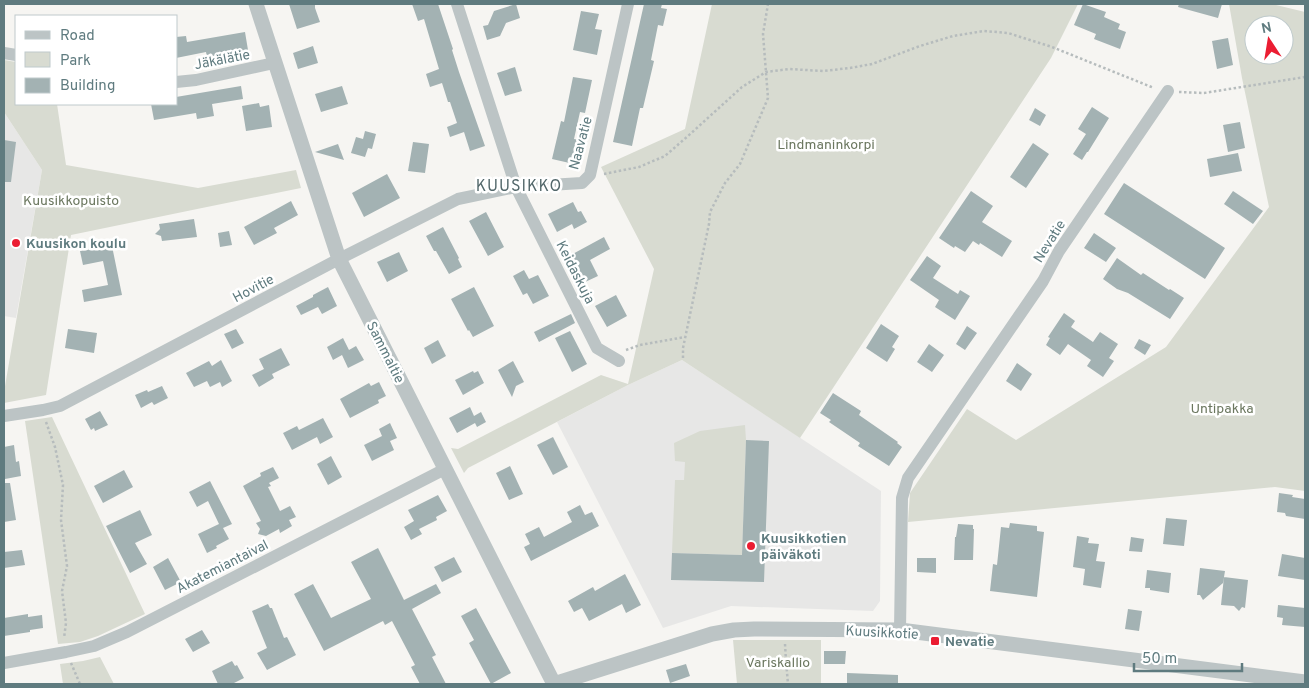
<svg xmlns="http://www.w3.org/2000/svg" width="1309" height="688" font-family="Overpass,sans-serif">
<rect width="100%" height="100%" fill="#f6f5f2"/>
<path fill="#e7e7e6" d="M4 112 42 170 16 318 4 316Z
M682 360 881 491 880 601 873 611 731 606 663 628 557 422 628 385Z"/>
<path fill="#d8dbd1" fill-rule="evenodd" d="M712 4H1078L1051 58 800 438 682 360 628 385 468 468 464 473 451 448 458 449 601 375 628 384 654 269 601 167 685 129Z
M1229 4H1272L1305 12V491L1275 487 908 522 910 493 967 409 1016 440 1166 347 1269 207 1242 78ZM1254 25H1284V55H1254Z
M4 60 16 62V104H57L66 165 198 188 296 170 301 188 202 208 71 235 46 395 4 403V392L42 170 4 112Z
M52 417 145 614 98 636 80 642 58 644 25 421Z
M745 425 746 440 742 555 672 553 675 480H684L685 462 675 461 674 443 700 431Z
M733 640H821V684H737Z
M100 657 114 684H63L60 664 83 661Z"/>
<path fill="#a3b2b3" d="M289 4H315V8L320 22 297 29Z
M412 4H438L453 49 452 50 459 72 485 146 470 151 464 132 450 137 447 127 457 123 450 102H448L442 83 430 87 426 74 439 69 424 19 418 21Z
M516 4 520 18 506 23 500 36 487 40 483 26 488 25 494 11Z
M644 4H662L661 8 667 9 663 26 658 25 651 60 654 61 643 108H640L632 146 613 142Z
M1083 4 1106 12 1104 17 1120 24 1118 29 1126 32 1120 49 1094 39 1096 34 1074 25Z
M1179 4H1222L1218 18 1178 7Z
M581 11 599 14 595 29 602 30 597 55 573 50Z
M245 32 248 50 207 57 206 52 176 58V37L186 36 187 42Z
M1228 38 1233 65 1217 69 1212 41Z
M313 46 318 63 298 69 293 53Z
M515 67 522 91 505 96 497 73Z
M573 77 592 80 585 113 580 112 574 139 579 140 574 164 552 159 561 121 564 122Z
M241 86 243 99 212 104 214 116 197 119 196 113 154 120 151 104H176V97Z
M342 86 348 104 321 112 315 94Z
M259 103 260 107 269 105 272 127 246 131 242 106Z
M1092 107 1109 118 1088 152H1087L1082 160 1073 154 1086 134 1078 129Z
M1035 108 1046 115 1040 126 1029 120Z
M1240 122 1245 148 1228 152 1223 125Z
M365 131 376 134 372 149 368 148 365 157 351 153 356 137 363 139Z
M4 140 16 142 11 182H4Z
M413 142 429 144 425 173 408 171Z
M1033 143 1049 154 1026 188 1010 177Z
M338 144 344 160 315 152Z
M1238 153 1242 171 1210 177 1207 159Z
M387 174 400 198 364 217 352 193Z
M1124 183 1225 248 1205 279 1104 214Z
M971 191 993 206 982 222 1012 241 1002 257 980 243 979 245 973 241 965 252 955 246 954 248 939 238Z
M1233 191 1263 211 1253 224 1224 204Z
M291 201 298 215 274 228 277 233 254 245 244 227Z
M573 202 578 212 581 211 587 222 574 229 572 224 557 232 548 214Z
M486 212 504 247 488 256 469 221Z
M194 219 197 237 162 241 161 236 155 234 160 229 159 224Z
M443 227 459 258 458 259 462 267 449 274 436 251H434L426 236Z
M229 231 232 245 220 247 218 233Z
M1094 233 1116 248 1106 262 1084 248Z
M604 237 610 249 590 260 598 276 583 283 569 256Z
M112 246 122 295 84 302 82 290 108 285 103 261 83 265 80 251Z
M399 252 408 271 387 282 377 262Z
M927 256 941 266 933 278 958 294 960 290 970 296 955 320 935 307 939 300 910 280Z
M1117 258 1141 275 1143 273 1169 290 1170 289 1184 298 1170 319 1128 293 1117 289 1103 279Z
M524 270 529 279 538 275 549 296 533 304 527 293 523 295 513 276Z
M328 287 337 306 322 314 318 307 301 315 296 306 313 297V295Z
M474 287 494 326 473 337 469 330 468 331 451 299Z
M616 295 627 316 607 327 595 306Z
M1064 313 1075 321 1071 327 1093 342 1100 332 1118 344 1109 358 1114 361 1103 377 1087 366 1091 360 1068 344 1060 355 1046 345 1050 338 1048 337Z
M571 314 575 323 539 342 534 332Z
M881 324 899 336 892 347 895 349 887 362 866 348Z
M967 326 977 333 965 350 956 344Z
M68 329 97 333 94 353 65 348Z
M236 329 244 343 232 349 224 334Z
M570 331 587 364 572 372 555 338Z
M343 338 349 350 356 346 364 360 348 368 342 355 333 360 327 347Z
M1139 339 1151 345 1145 355 1134 348Z
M438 340 446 356 432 364 424 348Z
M929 344 944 355 932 372 917 362Z
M281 348 290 365 272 374 274 378 259 387 252 375 264 369 259 359Z
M221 360 232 381 222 387 220 382 210 387 207 381 194 387 186 373 209 361 212 366Z
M513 361 524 382 516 386 512 397 498 370Z
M1017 363 1032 374 1021 391 1006 381Z
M473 371 474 373 478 371 484 383 463 395 455 380Z
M379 382 386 396 378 400 379 403 350 418 340 399 369 383 371 386Z
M162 386 168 398 154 405 152 402 141 408 135 395 147 390 148 392Z
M833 393 861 411 859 415 898 442 897 443 902 447 889 466 858 446 860 443 829 422 831 420 820 413Z
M470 407 474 416 481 412 486 422 477 427 475 423 457 433 449 418Z
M100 411 108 425 95 431 94 428 91 430 85 419Z
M323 418 333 437 320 444 317 437 292 450 283 433 297 426 299 430Z
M390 423 397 438 390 441 394 450 372 461 364 445 382 436 379 429Z
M553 437 568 467 553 475 537 445Z
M746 440 769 441 764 582 671 580 672 553 742 555Z
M14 445 16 462 19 461 21 476 5 479 4 468V447Z
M331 456 342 477 328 485 317 464Z
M510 466 523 494 509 500 496 473Z
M273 467 279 478 269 483 271 486 268 487 280 511 290 506 296 517 289 520 292 526 280 533 279 529 266 536 258 534 260 529 256 523 261 521 243 486 261 476 260 473Z
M124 470 133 487 103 503 94 486Z
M210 481 232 524 223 528 229 539 216 546 217 548 207 553 198 534 219 524 208 501 197 507 189 492Z
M4 483H10L16 520 4 522Z
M1279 493 1293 495 1292 497 1305 499V519L1286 516 1285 513 1277 512Z
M438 495 447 511 436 517 437 520 419 529 422 534 411 540 404 527 414 521 408 510Z
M580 505 585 515 592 512 599 526 531 561 524 547 530 544 525 534 539 527 544 537 572 522 567 512Z
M140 510 152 535 135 543 147 564 130 573 106 526Z
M1166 518 1187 520 1184 546 1163 544Z
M1010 523 1037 526V531L1044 532 1037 597 990 591 993 564 997 565 1001 527 1009 528Z
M958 524 973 525V529H974L973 560H954L955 537H956Z
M1077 536 1089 538 1088 543 1099 544 1096 561 1105 562 1101 588 1083 585 1085 569 1073 567Z
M1131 537 1144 539 1142 552 1129 551Z
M378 548 404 600 436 584 441 593 412 609 436 655 432 657 446 684H420L411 667 415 665 392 621 385 625 383 621 324 651 294 594 313 584 331 618 371 599 351 562Z
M22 550 25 565 4 568V552Z
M1282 554 1305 558V580L1278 576Z
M454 557 462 572 442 582 434 567Z
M168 558 181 582 165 590 153 567Z
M917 558H936V573L917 572Z
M1200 568 1225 571 1223 583 1203 600 1200 595H1197Z
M1147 570 1171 573 1169 593 1150 590V588H1145Z
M625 574 641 605 626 613 622 604 589 621 582 608 574 612 568 601 593 587 595 591Z
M1224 577 1248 580 1245 608 1242 607 1239 611 1234 606 1221 605Z
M268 604 270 608H272L284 638 287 637 296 655 267 670 257 653 267 648 252 611Z
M1278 605 1305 608V627L1282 625 1283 618 1277 617Z
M476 608 511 673 491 684 469 643 474 640 461 616Z
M1128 609 1142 611 1139 631 1125 629Z
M28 614V617L42 615 43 628 30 630V632L4 636V618Z
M202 630 210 643 193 652 185 639Z
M824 651H846L845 664H824Z
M232 661 235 666 237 665 244 678 232 684H218L212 671Z
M686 664 690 676 670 683 666 670Z
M847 673 898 675V684H847Z"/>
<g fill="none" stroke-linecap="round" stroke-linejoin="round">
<path stroke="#b6bcbd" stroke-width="2.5" stroke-dasharray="2.5 2.5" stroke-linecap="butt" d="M1179 92 1204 93 1305 77
M604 174 639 167 665 156 688 136 742 87 766 72 789 69 823 71 850 68 872 64 920 46 953 36 984 31 1008 33 1052 47 1154 88
M626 350 640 345 685 337
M683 358V348L709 224 710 212 725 183 740 164 768 98 763 34 768 4
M46 422 55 447 63 485 61 520 67 566 62 591 66 623 64 638
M785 644 786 661 788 684
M71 663 80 684"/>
<path stroke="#bcc4c5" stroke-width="12" d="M457 4 516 187 597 348 619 361
M4 53 16 55
M176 82 196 80 274 63
M4 416 43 410 60 406 339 259 458 199 516 187 582 183 590 175 628 4
M900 630 902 498 908 478 1043 281 1059 251 1168 91
M4 663 66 652 94 646 127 632 445 469"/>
<path stroke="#bcc4c5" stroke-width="15" d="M256 4 339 259 554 684 712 634 734 630 754 629 900 630 1305 682"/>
</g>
<g fill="#eb1d32" stroke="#fff" stroke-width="2">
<circle cx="16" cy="243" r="5"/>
<circle cx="751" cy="546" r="5"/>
<rect x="930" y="636" width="10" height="10" rx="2.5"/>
</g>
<g text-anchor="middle" stroke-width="5" stroke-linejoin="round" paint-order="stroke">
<g font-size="14" fill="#5f7b7f" stroke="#fff">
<text transform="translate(222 59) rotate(-11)" y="5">Jäkälätie</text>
<text transform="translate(580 143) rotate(-75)" y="5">Naavatie</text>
<text transform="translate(1049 241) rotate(-58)" y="5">Nevatie</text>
<text transform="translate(576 272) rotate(63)" y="5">Keidaskuja</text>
<text transform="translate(253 288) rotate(-28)" y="5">Hovitie</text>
<text transform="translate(386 352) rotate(63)" y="5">Sammaltie</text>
<text transform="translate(222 566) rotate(-27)" y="5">Akatemiantaival</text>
<text transform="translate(882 632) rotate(3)" y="5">Kuusikkotie</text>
</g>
<g font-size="14" fill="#6b775f" stroke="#fff">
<text x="826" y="149">Lindmaninkorpi</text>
<text x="71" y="205">Kuusikkopuisto</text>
<text x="1222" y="413">Untipakka</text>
<text x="778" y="667">Variskallio</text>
</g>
<g font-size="14" font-weight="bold" fill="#5f7b7f" stroke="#fff" text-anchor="start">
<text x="26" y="248">Kuusikon koulu</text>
<text x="761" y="543">Kuusikkotien<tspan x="761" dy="16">päiväkoti</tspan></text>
<text x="945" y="646">Nevatie</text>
</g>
<g font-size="16" letter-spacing="1" fill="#52676a" stroke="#fff">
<text x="519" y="191">KUUSIKKO</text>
</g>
</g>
<rect width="1309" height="688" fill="none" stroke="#5f7b7f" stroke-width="10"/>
<rect x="15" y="15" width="162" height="90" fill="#ffffff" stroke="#bfcacc"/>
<rect x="25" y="31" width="25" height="8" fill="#bcc4c5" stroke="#bfcacc"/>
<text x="60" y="40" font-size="15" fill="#5f7b7f">Road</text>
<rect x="25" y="52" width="25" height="15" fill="#d8dbd1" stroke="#bfcacc"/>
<text x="60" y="65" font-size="15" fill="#5f7b7f">Park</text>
<rect x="25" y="78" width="25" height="15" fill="#a3b2b3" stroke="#bfcacc"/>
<text x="60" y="90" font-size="15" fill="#5f7b7f">Building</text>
<g transform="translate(1269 40) rotate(348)"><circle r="24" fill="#ffffff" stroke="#bfcacc"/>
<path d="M0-4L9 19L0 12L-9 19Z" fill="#eb1d32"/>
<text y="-8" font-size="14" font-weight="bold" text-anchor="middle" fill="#5f7b7f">N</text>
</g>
<path d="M1134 663v8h108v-8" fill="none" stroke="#5f7b7f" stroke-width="2.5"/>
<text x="1142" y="663" font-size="15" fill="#5f7b7f" stroke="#ffffff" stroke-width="4" paint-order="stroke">50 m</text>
</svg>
